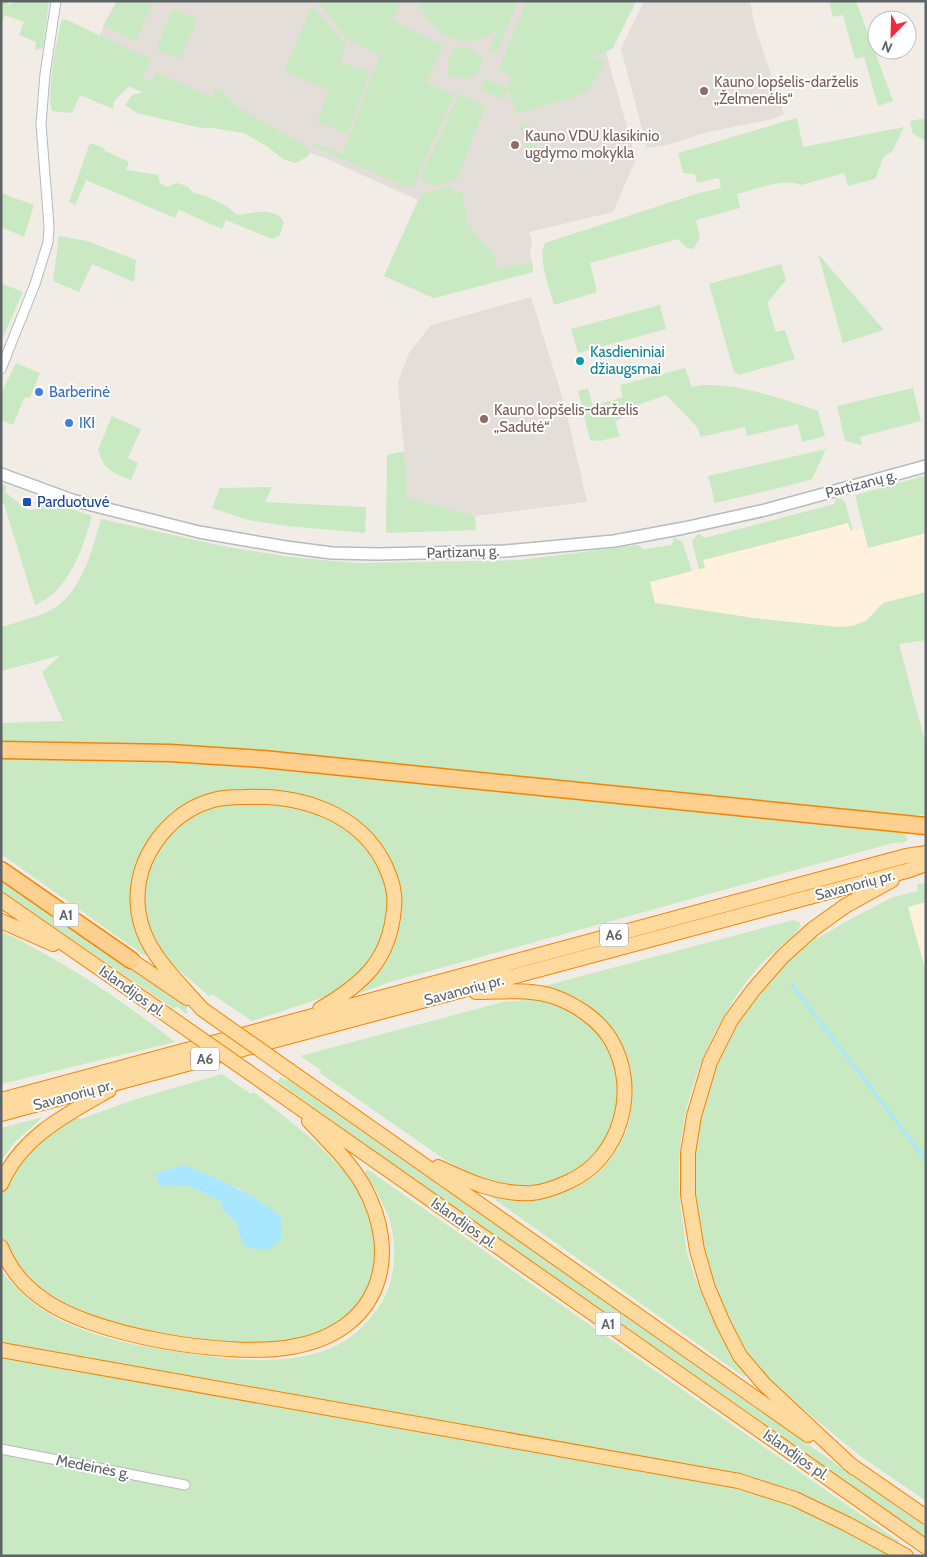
<svg xmlns="http://www.w3.org/2000/svg" width="927" height="1557" font-family="Cabin,sans-serif">
<rect width="100%" height="100%" fill="#f1ede6"/>
<path fill="#fff1dd" d="M848 523 851 531 863 528 868 548 926 533V592L883 603 866 620 853 626 838 627 753 618 655 603 650 582 704 568 703 560Z
M926 902V973L908 907Z"/>
<path fill="#e3ded7" d="M117 1H345L392 20 401 1H526L498 70 516 78 606 52 636 159 613 212 529 232 532 242 530 253 533 272 434 298 384 276 418 200 327 159 145 93 86 68 106 20Z
M644 1H750L755 27 784 114 769 120 707 132 671 144 647 148 621 49Z
M531 297 565 406 587 502 475 516 408 498 398 382 409 353 431 325Z"/>
<path fill="#c8e9c1" fill-rule="evenodd" d="M1 1H8V5L17 1H49L43 48 35 50 36 42 19 35 24 22 5 15 1 23Z
M117 1H153L136 41 104 26Z
M318 1H401L393 20 443 46 426 83 454 95 412 189 314 147 313 143 343 154 380 55 347 39Z
M419 1H518L497 52 490 49 497 31C487 36 478 41 467 41 445 41 425 22 419 1Z
M526 1H636L613 48 606 52 590 57 605 61 588 90 578 96 517 113 507 89 502 99 481 90 485 79 507 88 512 77 498 70Z
M829 1H856L893 101 878 106 864 57 855 59 843 15 833 17Z
M312 6 346 45 340 62 370 73 347 134 317 122 329 90 284 72Z
M173 9 198 19 180 59 156 49Z
M62 19 67 20 150 59V63L142 77 151 82 156 72 212 98 216 89 225 94 237 107 304 145 310 153 307 157 295 163 283 159 268 147 244 133 212 128H201L137 113 125 105 132 95 144 92 129 86 114 101 113 109 80 95 72 113 52 111C46 95 57 36 62 19Z
M460 47 470 48 483 59C481 63 481 68 478 71 472 82 458 79 448 75V60L454 49Z
M459 94 485 107 457 179 434 186 420 179Z
M797 118 803 147 904 127 892 152 884 156 875 179 848 186 844 173 801 185C784 177 754 190 737 194L740 208 696 220 700 238 693 249 687 248 678 239 590 263 597 292 554 305C550 291 537 256 545 243L699 193 721 188 719 178 697 183 695 174 683 173 678 153Z
M926 118V141L913 134 910 121Z
M529 123 538 157 530 159 520 125Z
M90 143 104 148 103 150 129 162 126 170 158 175 160 183 167 187 177 183 187 186 194 193 206 196 228 207 237 215C252 213 275 206 284 222L280 235 272 239 226 220 222 229 179 210 175 218 86 180 75 205 69 202Z
M452 186 453 193 462 192 466 217 464 220C474 228 479 245 491 248L498 270 532 262 533 272 434 298 384 276 419 200 424 193Z
M1 193 34 205 24 237 1 227Z
M59 236 87 241 136 260 134 282 92 264 79 292 53 281Z
M818 254 884 330 843 343Z
M781 264 786 280 767 303 776 332 785 330 795 359 739 375 734 372 709 284Z
M1 283 23 292 1 342Z
M660 305 666 329 578 353 571 329Z
M16 363 40 373 30 397 24 398 13 425 1 420V393Z
M685 368 692 387C723 378 788 400 818 411L825 436 802 442 798 424 747 436 745 427 700 437 698 428 666 395 641 404 615 422 620 436 600 441 590 440 578 391 588 388 593 406 623 397 620 385Z
M913 388 921 421 860 437 862 445 845 441 837 406Z
M112 416 141 429 128 458 138 463 131 480C113 473 104 470 98 450Z
M826 449 812 479 787 486 715 503 708 476Z
M404 451 408 498 475 516 476 530 386 533 387 455Z
M924 476 926 481V533L868 548 855 495Z
M1 484 6 486 5 492 28 510 38 509 44 500 92 516C83 548 69 591 35 605L4 504 1 503Z
M272 487 265 502 366 507 365 533 287 526 248 520 212 508 220 488Z
M836 498 842 499 845 502 853 530 851 531 848 523 703 560 705 568 699 569 692 541 698 534 705 538 834 504Z
M101 519 227 547 290 557 355 563 520 560 638 545 643 549 672 545 674 538 682 541 692 571 650 582 655 603 753 618 838 627 853 626 866 621 883 603 926 592V640L899 644 926 745V815H902L761 803 273 752 1 744V723L63 721 42 672 61 655 2 671 1 627C17 622 35 618 49 611 82 594 91 552 101 519Z
M1 758 199 762 270 766 895 830 904 834 908 839 905 842 893 843 390 982 355 995 353 993 374 976 384 963 396 939 400 916 398 887 392 866 380 844 357 821 327 805 290 792 235 789 195 799 171 812 153 832 142 851 136 866 132 894 147 950 146 955 142 954 1 854Z
M270 801 312 810 353 831 383 870 391 910 374 962 334 994 252 1021 212 994 209 996C191 980 171 966 158 945 125 893 157 825 213 807 231 801 251 802 270 801Z
M1 880 188 1007 186 1010 188 1012 186 1014 177 1006 174 1009 1 891Z
M926 883V902L908 907 926 973V1501L859 1455 777 1388 757 1366 734 1332 719 1302 701 1249 691 1178 698 1118 714 1063 742 1010 812 933 818 938 854 917 893 897 918 891 917 884Z
M793 920 799 922 801 926C795 936 783 943 774 952 759 965 744 983 733 1001 689 1072 670 1143 683 1225 685 1236 685 1249 689 1259 694 1276 701 1293 708 1309 717 1332 737 1351 746 1375L744 1377 487 1194C508 1196 534 1202 555 1195 569 1191 584 1185 595 1175 642 1137 645 1063 604 1020 596 1012 588 1004 578 998 568 993 556 991 545 988L544 986Z
M1 931C63 961 121 999 175 1042L1 1084Z
M532 995 551 1000 593 1024 616 1059 619 1105 606 1144 580 1171 542 1186 517 1187 495 1183 470 1174 447 1161 320 1073 321 1070 300 1056 503 1002 528 1000Z
M222 1074 251 1094 254 1092 318 1144 355 1183 371 1213 379 1258 368 1295 330 1331 288 1344 216 1345 142 1333 67 1309 25 1281 2 1241 1 1195 9 1174 39 1138 74 1116 81 1119 133 1100ZM227 1184 241 1189 236 1222 223 1211 222 1202 190 1186 175 1187Z
M281 1077 286 1080 287 1079 926 1527V1539L398 1169 277 1081Z
M43 1117 15 1142 1 1161V1128Z
M367 1169 900 1542V1544L899 1546 818 1503 1 1345V1270C17 1291 35 1307 58 1319 98 1339 142 1347 185 1353 246 1362 330 1372 372 1316 381 1305 388 1293 391 1279 401 1237 388 1208 365 1173Z
M1 1355 751 1489 817 1513 893 1556H1Z"/>
<path fill="#a8e7ff" d="M184 1165C221 1181 250 1191 281 1217V1240L268 1250 251 1248 243 1245 236 1222 223 1211 222 1202 190 1186H160L155 1174Z"/>
<g fill="none" stroke-linecap="round" stroke-linejoin="round">
<path stroke="#a8e7ff" stroke-width="3" d="M792 985 926 1160"/>
<g stroke="#b6babd" stroke-width="11">
<path id="minor" d="M1 369 35 284 48 242 49 226 41 124 45 74 56 1
M1 1449 185 1485"/>
</g>
<g stroke="#b6babd" stroke-width="14">
<path id="tertiary" d="M1 474 72 500 199 532 286 547 332 553 378 554 505 551 614 541 684 528 765 510 926 466"/>
</g>
<g stroke="#f78200" stroke-width="16">
<path id="trunk" d="M1 900 171 1018
M1 921 53 944
M131 960 187 998
M202 1009C182 986 153 959 143 930 134 905 136 877 149 853 162 829 183 809 210 801 221 797 233 797 244 797 299 794 359 812 385 865 391 879 396 892 394 908 390 960 363 984 320 1009
M320 1092 808 1435
M1 1100 906 856 926 853
M290 1101 926 1547
M1 1114 910 870 926 864
M438 1167C468 1181 498 1195 532 1193 544 1192 557 1187 568 1182 621 1159 640 1089 611 1040 599 1020 577 1005 555 997 530 988 503 992 476 992
M1 1184C21 1137 67 1114 109 1090
M1 1247C9 1267 22 1284 40 1297 90 1336 229 1358 291 1347 378 1333 404 1258 363 1185 349 1161 328 1141 309 1121
M1 1350 739 1481 795 1499 847 1524 906 1556
M848 1463 926 1517
M854 1468 764 1384 740 1356 723 1323 708 1288 697 1250 688 1195V1153L694 1116 710 1062 731 1020 754 989 783 956 813 929 845 906 892 880"/>
</g>
<g stroke="#f78200" stroke-width="19">
<path id="motorway" d="M1 750 170 753 263 759 926 826
M1 870 131 960"/>
</g>
<use href="#minor" stroke="#fff" stroke-width="9"/>
<use href="#tertiary" stroke="#fff" stroke-width="11"/>
<use href="#trunk" stroke="#ffda9e" stroke-width="14"/>
<use href="#motorway" stroke="#ffd08f" stroke-width="16"/>
<g stroke="#f78200" stroke-width="16" stroke-linecap="butt">
<path id="trunk-bridge" d="M202 1009 320 1092
M171 1018 290 1101"/>
</g>
<use href="#trunk-bridge" stroke="#ffda9e" stroke-width="14"/>
</g>
<g fill="#8d6e63" stroke="#fff" stroke-width="2">
<circle cx="704" cy="91" r="5"/>
<circle cx="515" cy="145" r="5"/>
<circle cx="484" cy="419" r="5"/>
</g>
<circle fill="#0f9aa8" stroke="#fff" stroke-width="2" cx="580" cy="361" r="5"/>
<g fill="#3f7fe0" stroke="#fff" stroke-width="2">
<circle cx="39" cy="392" r="5"/>
<circle cx="69" cy="423" r="5"/>
</g>
<rect fill="#1a4fb4" stroke="#fff" stroke-width="2" x="22" y="497" width="10" height="10" rx="2.5"/>
<g text-anchor="middle" stroke-width="4" stroke-linejoin="round" paint-order="stroke">
<g fill="#fff" stroke="#8e9295" stroke-width="1">
<rect x="53.5" y="903.5" width="25" height="23" rx="4"/>
<rect x="600" y="923.5" width="28" height="23" rx="4"/>
<rect x="191" y="1047.5" width="28" height="23" rx="4"/>
<rect x="595.5" y="1312.5" width="25" height="23" rx="4"/>
</g>
<g font-size="14" font-weight="bold" fill="#5d6367">
<text x="66" y="920">A1</text>
<text x="614" y="940">A6</text>
<text x="205" y="1064">A6</text>
<text x="608" y="1329">A1</text>
</g>
<g font-size="15" fill="#785e54" stroke="#fff" text-anchor="start">
<text x="714" y="87">Kauno lopšelis-darželis<tspan x="714" dy="17">„Želmenėlis“</tspan></text>
<text x="525" y="141">Kauno VDU klasikinio<tspan x="525" dy="17">ugdymo mokykla</tspan></text>
<text x="494" y="415">Kauno lopšelis-darželis<tspan x="494" dy="17">„Sadutė“</tspan></text>
</g>
<g font-size="15" fill="#0d838f" stroke="#fff" text-anchor="start">
<text x="590" y="357">Kasdieniniai<tspan x="590" dy="17">džiaugsmai</tspan></text>
</g>
<g font-size="15" fill="#366cbe" stroke="#fff" text-anchor="start">
<text x="49" y="397">Barberinė</text>
<text x="79" y="428">IKI</text>
</g>
<g font-size="15" fill="#5d6367" stroke="#fff">
<text transform="translate(861 484) rotate(-15)" y="5">Partizanų g.</text>
<text transform="translate(463 552) rotate(-2)" y="5">Partizanų g.</text>
<text transform="translate(855 885) rotate(-15)" y="5">Savanorių pr.</text>
<text transform="translate(464 990) rotate(-15)" y="5">Savanorių pr.</text>
<text transform="translate(132 991) rotate(35)" y="5">Islandijos pl.</text>
<text transform="translate(73 1095) rotate(-15)" y="5">Savanorių pr.</text>
<text transform="translate(464 1223) rotate(35)" y="5">Islandijos pl.</text>
<text transform="translate(796 1455) rotate(35)" y="5">Islandijos pl.</text>
<text transform="translate(93 1467) rotate(11)" y="5">Medeinės g.</text>
</g>
<g font-size="15" fill="#164399" stroke="#fff" text-anchor="start">
<text x="37" y="507">Parduotuvė</text>
</g>
</g>
<rect width="927" height="1557" fill="none" stroke="#5d6367" stroke-width="5"/>
<g transform="translate(892 35) rotate(203)"><circle r="24" fill="#ffffff" stroke="#bec1c2"/>
<path d="M0-4L9 19L0 12L-9 19Z" fill="#f32a3a"/>
<text y="-8" font-size="14" font-weight="bold" text-anchor="middle" fill="#5d6367">N</text>
</g>
</svg>
